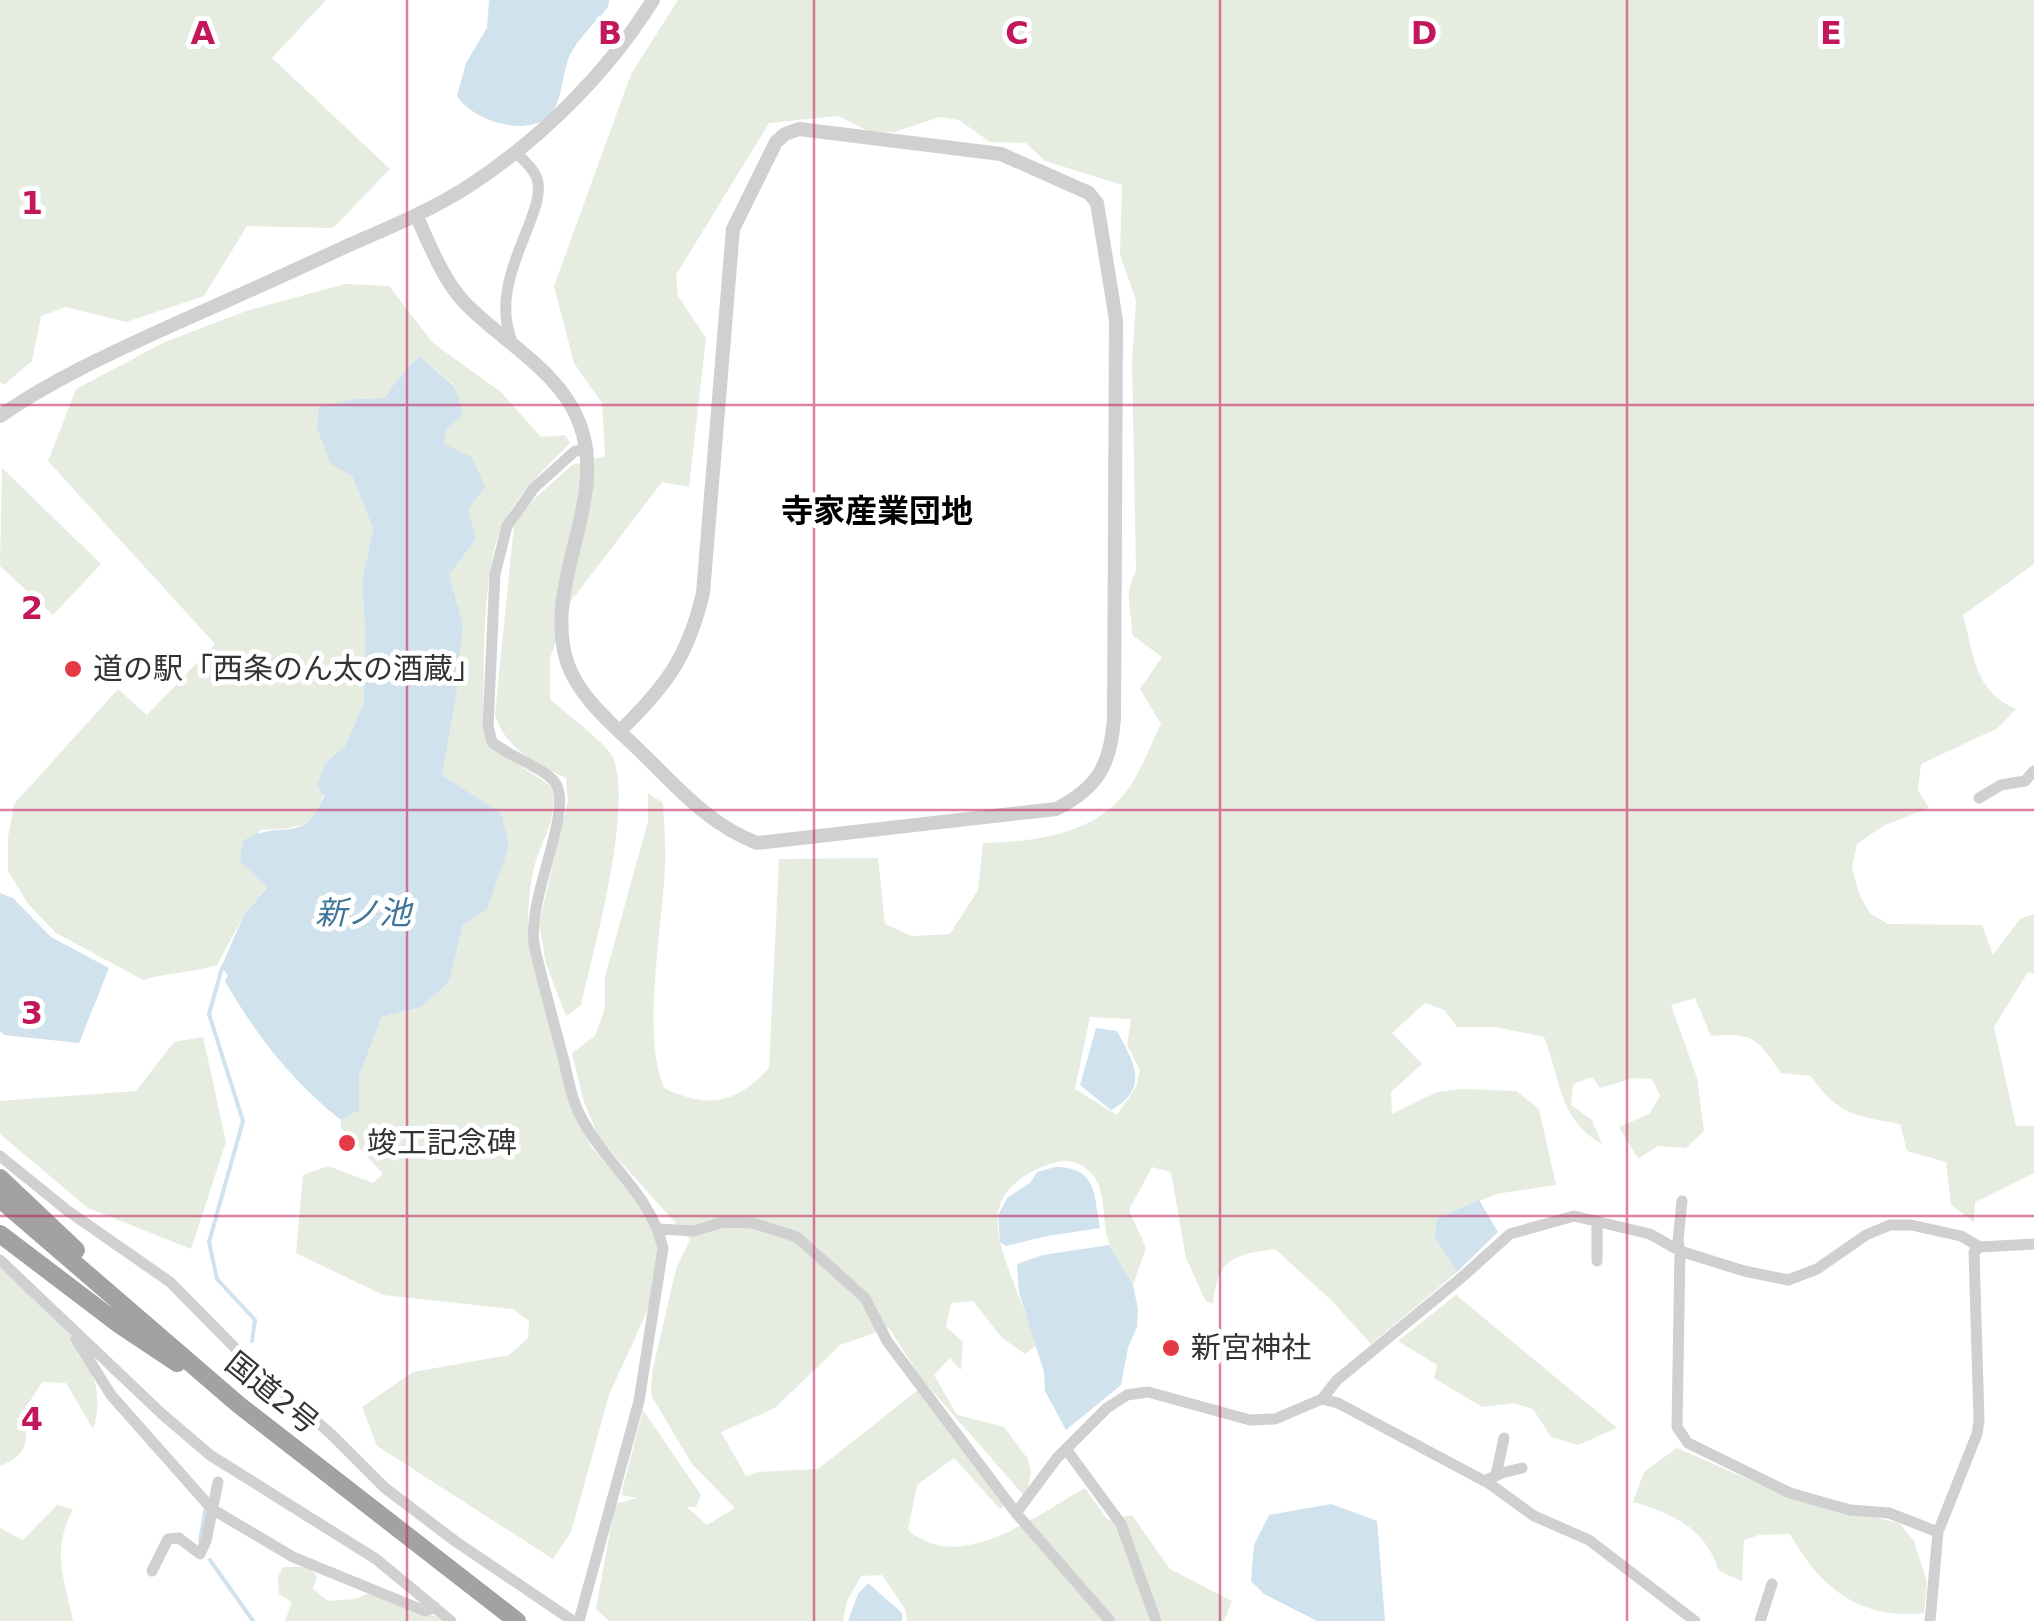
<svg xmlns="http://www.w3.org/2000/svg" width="2034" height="1621" font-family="'DejaVu Sans','Noto Sans JP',sans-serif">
<rect width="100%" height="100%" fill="#fff"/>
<path fill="#e6ecdf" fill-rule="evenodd" d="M0 0H326L272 58 390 169 333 228 247 226 204 296 126 322 66 307 41 316 32 361 5 384 0 383Z
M678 0H2034V564L1963 615C1974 655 1974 691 2016 709L1998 728 1921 764 1918 790 1929 808 1883 826 1857 844 1852 868 1860 896 1870 913 1888 924 1982 925 1993 955 2020 919 2034 914V974L2028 972 1994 1027 2016 1126H2034V1173L1975 1202 1974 1222 1951 1205 1946 1162 1907 1151 1900 1124C1857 1116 1837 1115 1811 1076L1781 1073C1757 1039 1754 1032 1711 1036L1695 998 1671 1005 1697 1078 1704 1131 1686 1148 1658 1146 1638 1159 1619 1127 1649 1114 1660 1096 1652 1079 1634 1078 1600 1088 1592 1077 1573 1084 1571 1105 1592 1120 1602 1144C1558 1119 1561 1079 1544 1037L1496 1027H1457L1444 1010 1425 1003 1392 1033 1422 1064 1391 1092 1392 1114 1437 1092 1462 1089 1516 1091 1539 1109 1556 1185 1496 1194 1451 1213 1435 1238 1457 1272 1371 1344 1331 1300 1275 1249C1233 1255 1218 1258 1213 1303L1206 1302 1186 1258 1171 1172 1152 1167 1129 1210 1146 1248 1133 1285C1126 1273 1115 1259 1110 1246 1101 1224 1108 1191 1091 1173 1076 1157 1060 1159 1042 1167 982 1193 994 1230 1013 1281 1021 1302 1029 1324 1037 1345L1025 1354 1002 1338 973 1301 951 1303 946 1327 963 1342 961 1370 950 1358 934 1375 957 1415 1004 1427 1028 1459 1031 1473 1026 1498 921 1378 889 1328 840 1345 775 1408 721 1432 746 1476 759 1472 818 1469 919 1389 1006 1505 1000 1509 954 1458 917 1485 908 1530C961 1576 1036 1515 1085 1488L1108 1520 1132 1515 1170 1569 1232 1601 1224 1621H907L905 1609 882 1575 861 1576 847 1601 843 1621H609L596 1609 615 1504 638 1498 621 1495 643 1410 701 1495 696 1507H687L707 1525 735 1508 692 1464 651 1395 652 1373 676 1269 690 1239 599 1138 583 1099 572 1053 595 1036 605 1008V977L648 821V793L663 803C664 823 666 844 665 865 663 926 641 1033 664 1088 708 1109 736 1104 769 1068L779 859 878 858 885 924 912 936 950 934 978 890 983 843C1029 842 1086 836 1120 799 1138 780 1149 748 1161 724L1140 689 1162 657 1132 635C1132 610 1123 595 1136 571L1132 361 1136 300 1120 255 1122 185 1045 161 1026 143 990 142 959 120 939 117 895 132 868 131 838 116 769 123 676 275 678 296 706 338 689 487 662 482 571 601 550 658V699C563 711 606 743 612 756 635 803 593 952 581 1005L566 1016 546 964 539 924 568 801 566 778C535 763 505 749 495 714L515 516 572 465 605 456 602 403 574 363 554 286 631 74ZM1090 1017 1131 1019 1127 1045 1140 1070 1136 1087 1117 1115 1075 1089Z
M345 284 389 286 433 343 501 392 541 437 565 435 570 443C547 467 521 490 505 520 480 567 485 672 483 727L488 745 551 786C561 816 539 843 533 872 528 896 527 921 529 946L572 1110 592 1148 639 1201 654 1231 658 1248 648 1309 609 1395 571 1532 553 1559 377 1446 362 1407 413 1372 509 1355 528 1338 529 1321 513 1309 383 1295 296 1253 303 1175 328 1166 373 1183 383 1174 341 1128V1120L358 1110 359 1076 382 1017 421 1007 449 982 463 925 501 813 442 775 463 624 449 575 476 539 443 444 446 430 462 415 455 386 419 356 395 382 385 398 353 399 352 476 373 529 362 582 365 629 364 703 345 746 325 763C323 821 319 828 260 830L241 861 267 886 244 915 217 965C193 973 168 972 143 980L56 933 28 904 8 871V837L14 804 118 689 147 715 215 644 48 461 76 389 165 342 246 311Z
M2 468 101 564 53 615 0 566Z
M203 1037 226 1142 191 1249 88 1208 0 1134V1101L136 1091 174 1042Z
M0 1268C46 1307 116 1360 93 1429L66 1383 42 1382C39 1389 31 1397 29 1404 20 1433 39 1450 0 1466Z
M1456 1295 1617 1428 1578 1445 1551 1437 1533 1409 1514 1403 1482 1407 1434 1378 1437 1365 1398 1341Z
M1677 1448 1786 1496 1899 1523 1914 1541 1927 1582 1924 1613C1859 1621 1818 1585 1790 1534L1759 1535 1744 1540 1742 1581 1719 1571C1705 1528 1674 1514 1633 1502L1644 1472Z
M57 1505 73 1509C51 1552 64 1576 73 1621H0V1528L23 1540Z
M283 1567H309L317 1577 313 1589 328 1601 356 1599 371 1592 417 1607 444 1621H285L292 1602 279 1594 278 1577Z"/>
<path fill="#cfe2ee" d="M489 0H609L608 7C596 22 577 39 569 57 562 74 562 104 549 116 525 138 472 120 457 96L466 63 487 28Z
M419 356 455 387 463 415 446 430 444 444 472 457 485 487 468 509 476 539 449 575 463 624 456 696 442 775 501 813 509 846 487 909 463 925 449 982 421 1007 382 1017 359 1076V1110L341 1120C293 1083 255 1034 225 981L228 975 221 967 244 915 267 887 240 861 243 841C280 817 304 848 324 796L317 785 325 763 345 746 364 703 365 629 362 582 373 529 352 476 331 464 317 428 319 407 353 399 385 398 395 382Z
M0 893 13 898 51 937 109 968 79 1043 4 1035 0 1031Z
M1096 1028 1117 1031C1133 1061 1151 1088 1111 1110L1080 1085Z
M1055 1167C1097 1167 1094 1194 1100 1228L1047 1236 1006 1246 1000 1242 998 1215 1008 1197 1030 1183 1037 1172Z
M1479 1200 1498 1232 1457 1272 1435 1238 1437 1219Z
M1109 1245 1133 1285 1138 1309 1137 1327 1128 1348 1121 1385 1066 1430 1045 1391 1044 1372 1019 1293 1017 1264 1043 1255Z
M1331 1504 1377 1521 1385 1621H1317L1264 1594 1251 1581 1254 1545 1269 1515Z
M868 1583 902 1613V1621H848L858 1594Z"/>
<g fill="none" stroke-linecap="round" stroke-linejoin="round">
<path stroke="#cfe2ee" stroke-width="4" d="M222 968 209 1014 243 1121 209 1242 217 1279 255 1320 252 1341
M200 1541 205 1511
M210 1560 253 1621"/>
<path stroke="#d0d0d0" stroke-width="11" d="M513 344C484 278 552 211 536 176 533 168 522 159 516 152
M1979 798 2001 785 2025 781 2034 771
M0 1156 68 1211 170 1282 245 1358 332 1435 385 1488 455 1541 573 1621
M1682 1201 1678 1241 1680 1251 1677 1427 1688 1443 1790 1493 1850 1510 1889 1513 1938 1532
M1597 1221V1261
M658 1229 694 1231 723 1222 753 1223 797 1237 865 1298 887 1341 1016 1513 1110 1621
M0 1260 162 1414 210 1455 376 1559 451 1621
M76 1339 111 1395 212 1509 293 1557 425 1611 435 1607
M1322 1399 1338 1403 1490 1484 1534 1516 1589 1540 1695 1621
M1066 1449 1121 1524 1156 1621
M1496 1475 1504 1438
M1484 1481 1502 1473 1522 1468
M1016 1513 1057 1458 1107 1408 1127 1395 1148 1392 1250 1420 1275 1419 1322 1399 1337 1380 1461 1278 1510 1234 1574 1216 1650 1234 1680 1251 1744 1271 1788 1280 1817 1269 1866 1235 1890 1225H1911L1961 1236 1980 1247 2034 1244
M152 1571 168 1539 179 1538 200 1554 206 1541 218 1482
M579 1621 639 1401 663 1248C649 1190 604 1165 579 1113 571 1097 568 1078 564 1061 554 1024 544 987 535 949 524 903 573 815 556 784 547 769 508 756 492 742L488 726 495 574 507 526 534 488 575 451 588 450
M1760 1621 1772 1584
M1930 1621 1938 1532 1977 1434 1979 1420 1974 1252 1980 1247"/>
<path stroke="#d0d0d0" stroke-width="14" d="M416 215C430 245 442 278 464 302 501 341 559 370 579 422 610 501 542 582 567 662 579 699 618 729 644 755 680 790 710 825 757 843L1056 809C1098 788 1111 764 1114 718L1116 320 1097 203 1089 193 1001 154 799 129 785 134 776 142 733 229 703 593C688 657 666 686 620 731
M0 416C52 380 111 353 168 327 229 300 289 273 349 245 391 227 434 209 472 184 543 137 608 72 653 0"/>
<path stroke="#a2a2a2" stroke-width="18" d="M0 1178 76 1250
M0 1199 239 1405 517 1621
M0 1234 120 1325 177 1363"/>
</g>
<path fill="none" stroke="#c2185b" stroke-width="2.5" stroke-opacity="0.55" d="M407 0V1621M814 0V1621M1220 0V1621M1627 0V1621M0 405H2034M0 810H2034M0 1216H2034"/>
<g fill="#e63946" stroke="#fff" stroke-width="4">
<circle cx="73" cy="669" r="10"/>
<circle cx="347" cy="1143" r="10"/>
<circle cx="1171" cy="1348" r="10"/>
</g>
<g text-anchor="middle" stroke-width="10" stroke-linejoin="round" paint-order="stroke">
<g font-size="30" fill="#333" stroke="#fff" text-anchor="start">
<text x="93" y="679">道の駅「西条のん太の酒蔵」</text>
<text x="367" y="1153">竣工記念碑</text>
<text x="1191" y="1358">新宮神社</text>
</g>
<g font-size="30" fill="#333" stroke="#fff">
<text transform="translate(272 1393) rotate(39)" y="10">国道2号</text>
</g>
<g font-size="32" font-weight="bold" fill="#000" stroke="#fff">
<text x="877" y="522">寺家産業団地</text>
</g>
<g font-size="32" font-style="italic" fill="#3f7597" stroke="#fff">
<text x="363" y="924">新ノ池</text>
</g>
</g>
<g font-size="32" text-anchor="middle" font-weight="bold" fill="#c2185b" stroke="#fff" stroke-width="10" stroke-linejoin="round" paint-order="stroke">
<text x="203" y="44">A</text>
<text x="610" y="44">B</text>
<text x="1017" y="44">C</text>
<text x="1424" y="44">D</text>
<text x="1831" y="44">E</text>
<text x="32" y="214">1</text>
<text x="32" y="619">2</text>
<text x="32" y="1024">3</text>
<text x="32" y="1430">4</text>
</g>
</svg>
